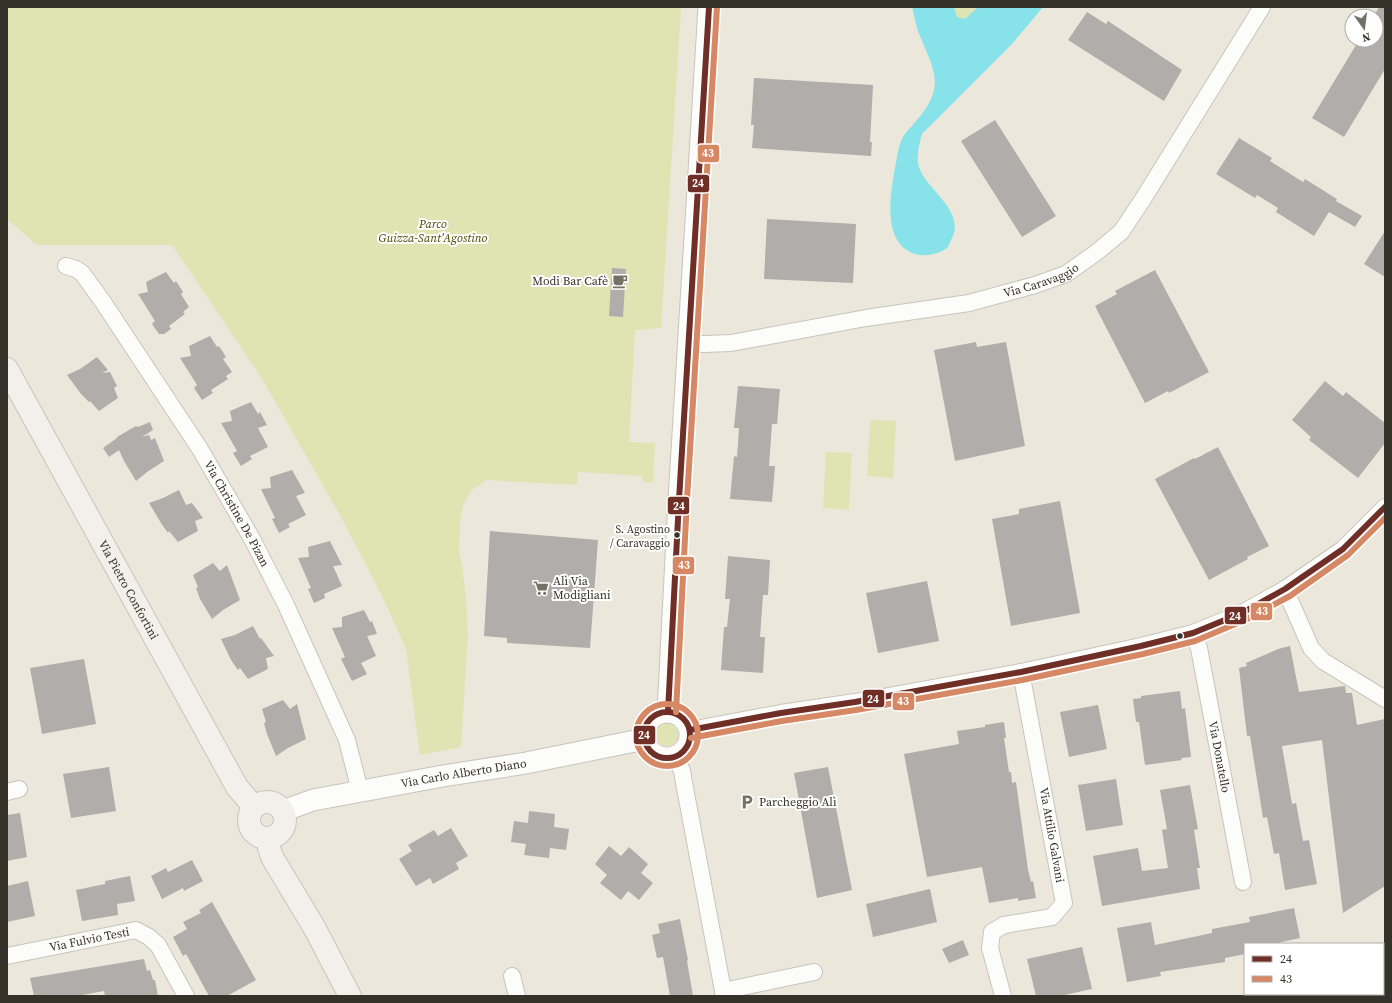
<svg xmlns="http://www.w3.org/2000/svg" width="1392" height="1003" font-family="'Source Serif 4',serif">
<rect width="100%" height="100%" fill="#ebe8db"/>
<path fill="#dfe4b2" d="M7 7H681L661 328 635 330 629 442 655 443 653 482H643L642 476 578 472 577 485 486 480 471 491 463 506 460 522 459 553 462 565 466 597 468 636 461 747 420 755 406 649 383 598 341 517 261 377 172 245H37L7 219Z
M954 7H978L965 20 957 17Z
M870 420 896 421 893 478 867 476Z
M826 452 852 453 849 510 823 508Z
M656 735a11 11 0 1 1 22 0a11 11 0 1 1-22 0Z"/>
<path fill="#87e2ea" d="M912 7H954L957 17 965 19 978 7H1043L1012 44 922 134C919 145 915 159 920 170 929 191 967 213 951 240 950 242 949 246 947 248 939 254 925 257 915 254 882 244 890 195 895 168 897 159 898 147 902 139 904 134 908 130 911 127 923 113 934 101 935 82 935 66 922 43 917 28 915 21 914 14 912 7Z"/>
<path fill="#b0adab" d="M1379 7H1385V69L1344 137 1312 118 1359 40H1376V16H1374Z
M1087 12 1106 24 1108 21 1182 70 1164 101 1068 40Z
M754 78 873 85 870 142H872L871 156 752 148 754 125H751Z
M995 120 1056 216 1022 237 961 141Z
M1239 138 1272 158 1270 161 1303 182 1305 179 1337 199 1336 201 1362 216 1355 227 1329 212 1314 236 1276 212 1278 208 1257 195 1255 198 1216 174Z
M767 219 856 224 853 283 764 279Z
M1385 231V277L1364 264Z
M612 268 626 269 623 317 609 316Z
M1155 270 1209 372 1169 393 1168 391 1145 403 1095 306 1117 294 1115 291Z
M166 272 174 283 176 281 183 292 181 294 189 307 183 312 185 314 169 326 171 329 164 334H159L152 324 155 321 138 294 148 292 146 282Z
M210 336 217 347 219 346 226 357 223 359 232 372 226 376 228 379 211 390 213 393 202 400 194 388 197 385 180 358 191 356 189 346Z
M976 342 977 347 1006 342 1025 446 955 461 934 350Z
M97 357 108 370 102 373 110 372 117 386 114 388 118 398 99 411 90 401 89 402 81 394 67 375 80 369Z
M1325 381 1343 396 1346 392 1385 423V443L1358 478 1309 440 1311 437 1292 420Z
M738 386 780 389 777 424H772L769 466H775L772 502 730 499 734 456 737 457 739 428H734Z
M251 402 258 414 260 412 267 425 258 428 268 447 250 456 252 459 241 466 233 453 237 451 221 423 232 421 230 411Z
M150 422 153 430 142 437 149 435 151 440 155 438 164 461 147 472 136 481 124 461 119 450 109 457 103 448 117 438V437L136 426 138 427Z
M1218 447 1269 546 1247 557 1248 559 1209 580 1155 479 1194 458 1195 459Z
M292 470 305 493 296 496 306 515 288 524 290 527 279 533 272 519 275 518 261 489 271 488 270 477Z
M179 490 186 505 192 503 203 518 195 521 198 531 178 542 169 531 168 533 161 523 149 503 163 498Z
M1060 501 1080 613 1011 626 992 519 1019 514V509Z
M490 531 598 540 590 648 507 643V638L484 636Z
M330 541 342 565 333 566 342 586 324 594 325 598 314 603 308 589 311 588 298 558 309 557 308 547Z
M728 556 770 560 768 595H763L760 637H765L763 673 721 670 724 627H727L730 599H725Z
M213 563 220 571 227 565 240 600 223 610 212 619 200 599 196 588 198 587 193 575Z
M927 581 939 641 878 653 866 593Z
M364 610 370 622 372 621 377 634 367 636 376 656 361 663 367 674 352 681 341 659 345 657 332 628 342 627V617Z
M253 626 260 639 261 638 274 656 266 658 268 669 248 679 240 668 238 670 231 660 221 639 235 635Z
M1290 646 1299 692 1345 686 1346 693H1352L1357 725 1385 719V886L1343 913 1322 740 1282 746 1292 804 1296 803 1303 841 1309 840 1317 884 1285 890 1279 853 1274 854 1267 817 1263 818 1250 736H1247L1239 668 1247 666 1246 663 1278 649Z
M84 659 96 724 42 734 30 668Z
M1180 691 1182 709 1185 708 1191 757 1181 758 1182 760 1145 765 1139 722H1136L1133 699 1141 698V696Z
M283 700 290 709 297 704 306 739 288 748 276 756 267 734 264 723 266 722 262 709Z
M1098 705 1107 749 1069 757 1060 712Z
M1004 722 1006 738H1004L1009 772H1011L1012 783 1016 782 1028 870 1031 882 1033 881 1036 898 1018 901V898L989 903 982 867 927 877 904 754 959 744 957 731 985 727V725Z
M109 767 116 811 71 818 63 774Z
M828 767 852 890 817 898 794 773Z
M1116 779 1123 825 1086 831 1078 785Z
M1190 785 1198 829 1194 830 1200 868H1197L1200 889 1102 906 1093 856 1138 848 1142 871 1168 868 1162 830 1167 829 1160 790Z
M529 811 555 814 554 827 569 829 566 850 550 848 549 858 524 855 526 844 511 842 514 821 528 823Z
M20 813 27 857 7 861V815Z
M451 828 468 856 456 863 459 869 433 884 430 878 416 886 399 859 412 851 408 845 434 830 438 836Z
M609 846 621 856 629 847 648 864 641 873 653 883 639 900 628 891 621 900 600 883 607 875 595 864Z
M192 860 203 881 184 891 183 888 162 899 151 876 166 868 168 872Z
M130 876 135 901 117 904 118 915 82 921 76 890 105 884V881Z
M28 881 35 916 7 922V886Z
M930 889 937 922 873 937 866 904Z
M212 902 256 980 227 996H209L186 954 183 956 173 937 187 929 183 922 201 913 199 910Z
M1294 908 1300 938 1273 944H1245V954L1225 958V962L1160 972 1161 976 1127 982 1117 928 1151 922 1155 945 1212 933V929L1250 922 1249 917Z
M680 919 688 960 687 961 693 996H670L663 957 657 958 652 935 660 933 658 924Z
M963 940 969 955 949 963 942 949Z
M1082 947 1092 989 1060 996H1036L1027 959Z
M144 959 147 971 150 970 153 980H155L158 996H105L104 991 77 996H34L30 978Z"/>
<g fill="none" stroke-linecap="round" stroke-linejoin="round">
<g stroke="#c7c5bb" stroke-width="18">
<g id="minor">
<path id="s1" d="M66 266 76 269 82 273 103 302 200 449 251 537 286 605 347 740 360 791"/>
<path id="s2" d="M689 344H705L731 343 866 318 969 303 1035 285 1066 274 1097 252 1121 232 1143 199 1262 7"/>
<path d="M1285 589 1311 648 1323 661 1385 699"/>
<path id="s3" d="M1193 633 1199 648 1243 882"/>
<path d="M690 730 781 713 855 702 1021 672 1141 646 1193 633 1242 613 1285 589 1343 549 1385 507"/>
<path d="M675 756 682 771 685 788 724 996"/>
<path d="M7 792 19 789"/>
<path id="s4" d="M7 956 136 930 149 937 158 945 186 996"/>
<path d="M512 976 517 996"/>
<path d="M723 991 814 972"/>
<path d="M1003 996 990 948 992 932 1004 925 1052 917 1064 903 1021 672"/>
</g>
</g>
<g stroke="#c7c5bb" stroke-width="23">
<g id="tertiary">
<path d="M668 712 679 500 709 7"/>
<circle cx="667" cy="735" r="23"/>
<path id="s5" d="M283 811 313 800 443 776 526 763 645 739"/>
</g>
</g>
<g stroke="#c7c5bb" stroke-width="24">
<g id="secondary">
<path id="s6" d="M7 369 237 787 254 807"/>
<circle cx="267" cy="820" r="18"/>
<path d="M268 838 269 848 272 857 314 927 350 996"/>
</g>
</g>
<use href="#minor" stroke="#fcfcfa" stroke-width="16"/>
<use href="#tertiary" stroke="#fcfcfa" stroke-width="21"/>
<use href="#secondary" stroke="#f3efea" stroke-width="22"/>
<g stroke="#fff" stroke-width="9">
<path id="bus-1" d="M668 712 679 500 709 7
M644 735a23 23 0 1 1 46 0a23 23 0 1 1-46 0Z
M690 730 781 713 855 702 1021 672 1141 646 1193 633 1242 613 1285 589 1343 549 1385 507"/>
</g>
<g stroke="#fff" stroke-width="9">
<path id="bus-2" d="M636 735a31 31 0 1 1 62 0a31 31 0 1 1-62 0Z
M676 712 687 500 717 7
M691 738 782 721 856 710 1022 680 1143 654 1195 641 1245 620 1290 596 1348 555 1385 518"/>
</g>
<use href="#bus-1" stroke="#6f2f26" stroke-width="6"/>
<use href="#bus-2" stroke="#d68864" stroke-width="6"/>
</g>
<defs>
<g id="cafe-bare" transform="scale(1.2)"><path d="M-5.5-4.5H6V0H3Q3 3.5 0 3.5H-2.5Q-5.5 3.5-5.5 0ZM3-3.2v2h1.7v-2ZM-6 4.5H4V6H-6Z" fill="#747267" stroke="#fff" stroke-width="2.5" paint-order="stroke"/></g>
<g id="supermarket-bare" transform="scale(1.2)"><path d="M-6-5.5h2.5l.6 2H6L4.5 2H-2.5L-4.4-4H-6ZM-1.5 3.2a1.3 1.3 0 1 0 .1 0ZM3 3.2a1.3 1.3 0 1 0 .1 0Z" fill="#747267" stroke="#fff" stroke-width="2.5" paint-order="stroke"/></g>
<g id="parking-bare" transform="scale(1.2)"><path d="M-3.5-5.5H1a3.5 3.5 0 0 1 0 7H-1V5.5H-3.5ZM-1-3.4V-.6H.8a1.4 1.4 0 0 0 0-2.8Z" fill="#747267" stroke="#fff" stroke-width="2.5" paint-order="stroke"/></g>
</defs>
<g fill-rule="evenodd">
<use href="#cafe-bare" x="620" y="281"/>
<use href="#supermarket-bare" x="541" y="588"/>
<use href="#parking-bare" x="747" y="802"/>
</g>
<g fill="#343229" stroke="#fff" stroke-width="1.5">
<circle cx="677" cy="535" r="3.5"/>
<circle cx="1180" cy="636" r="3.5"/>
</g>
<g text-anchor="middle" stroke-width="4" stroke-linejoin="round" paint-order="stroke">
<g font-size="11" fill="#343229" stroke="#fff" text-anchor="end">
<text x="670" y="533">S. Agostino<tspan x="670" dy="14">/ Caravaggio</tspan></text>
</g>
<g font-size="12" font-style="italic" fill="#444a00" stroke="#fff">
<text x="433" y="228">Parco<tspan x="433" dy="14">Guizza-Sant'Agostino</tspan></text>
</g>
<g font-size="12" fill="#343229" stroke="#fff">
<text dy="4" stroke="none"><textPath href="#s2" startOffset="359">Via Caravaggio</textPath></text>
<text dy="4" stroke="none"><textPath href="#s1" startOffset="304">Via Christine De Pizan</textPath></text>
<text dy="4" stroke="none"><textPath href="#s6" startOffset="252">Via Pietro Confortini</textPath></text>
<text dy="4" stroke="none"><textPath href="#s3" startOffset="127">Via Donatello</textPath></text>
<text dy="4" stroke="none"><textPath href="#s5" startOffset="185">Via Carlo Alberto Diano</textPath></text>
<text transform="translate(1052 835) rotate(80)" y="4">Via Attilio Galvani</text>
<text dy="4" stroke="none"><textPath href="#s4" startOffset="84">Via Fulvio Testi</textPath></text>
</g>
<g font-size="12" fill="#343229" stroke="#fff" text-anchor="start">
<text x="608" y="285" text-anchor="end">Modi Bar Cafè</text>
<text x="553" y="585">Alì Via<tspan x="553" dy="14">Modigliani</tspan></text>
<text x="759" y="806">Parcheggio Alì</text>
</g>
</g>
<g stroke="#fff" stroke-width="1.5">
<rect x="697" y="144" width="23" height="19" rx="4" fill="#d68864"/>
<rect x="687" y="174" width="23" height="19" rx="4" fill="#6f2f26"/>
<rect x="667" y="496" width="23" height="19" rx="4" fill="#6f2f26"/>
<rect x="672" y="556" width="23" height="19" rx="4" fill="#d68864"/>
<rect x="1250" y="602" width="23" height="19" rx="4" fill="#d68864"/>
<rect x="1224" y="606" width="23" height="19" rx="4" fill="#6f2f26"/>
<rect x="862" y="689" width="23" height="19" rx="4" fill="#6f2f26"/>
<rect x="892" y="692" width="23" height="19" rx="4" fill="#d68864"/>
<rect x="633" y="725" width="23" height="20" rx="4" fill="#6f2f26"/>
</g>
<g font-size="11" text-anchor="middle" font-weight="bold" fill="#fff">
<text x="708" y="157">43</text>
<text x="698" y="187">24</text>
<text x="679" y="510">24</text>
<text x="684" y="569">43</text>
<text x="1262" y="615">43</text>
<text x="1235" y="620">24</text>
<text x="873" y="703">24</text>
<text x="903" y="705">43</text>
<text x="644" y="739">24</text>
</g>
<rect width="1392" height="1003" fill="none" stroke="#343229" stroke-width="16"/>
<rect x="1244" y="943" width="140" height="52" fill="#ffffff" stroke="#aeada9"/>
<rect x="1252" y="956" width="20" height="6" fill="#6f2f26" stroke="#aeada9"/>
<text x="1280" y="963" font-size="12" fill="#343229">24</text>
<rect x="1252" y="976" width="20" height="6" fill="#d68864" stroke="#aeada9"/>
<text x="1280" y="983" font-size="12" fill="#343229">43</text>
<g transform="translate(1364 28) rotate(166)"><circle r="19" fill="#ffffff" stroke="#aeada9"/>
<path d="M0-3L7 15L0 10L-7 15Z" fill="#747267"/>
<text y="-6" font-size="11" font-weight="bold" text-anchor="middle" fill="#343229">N</text>
</g>
</svg>
